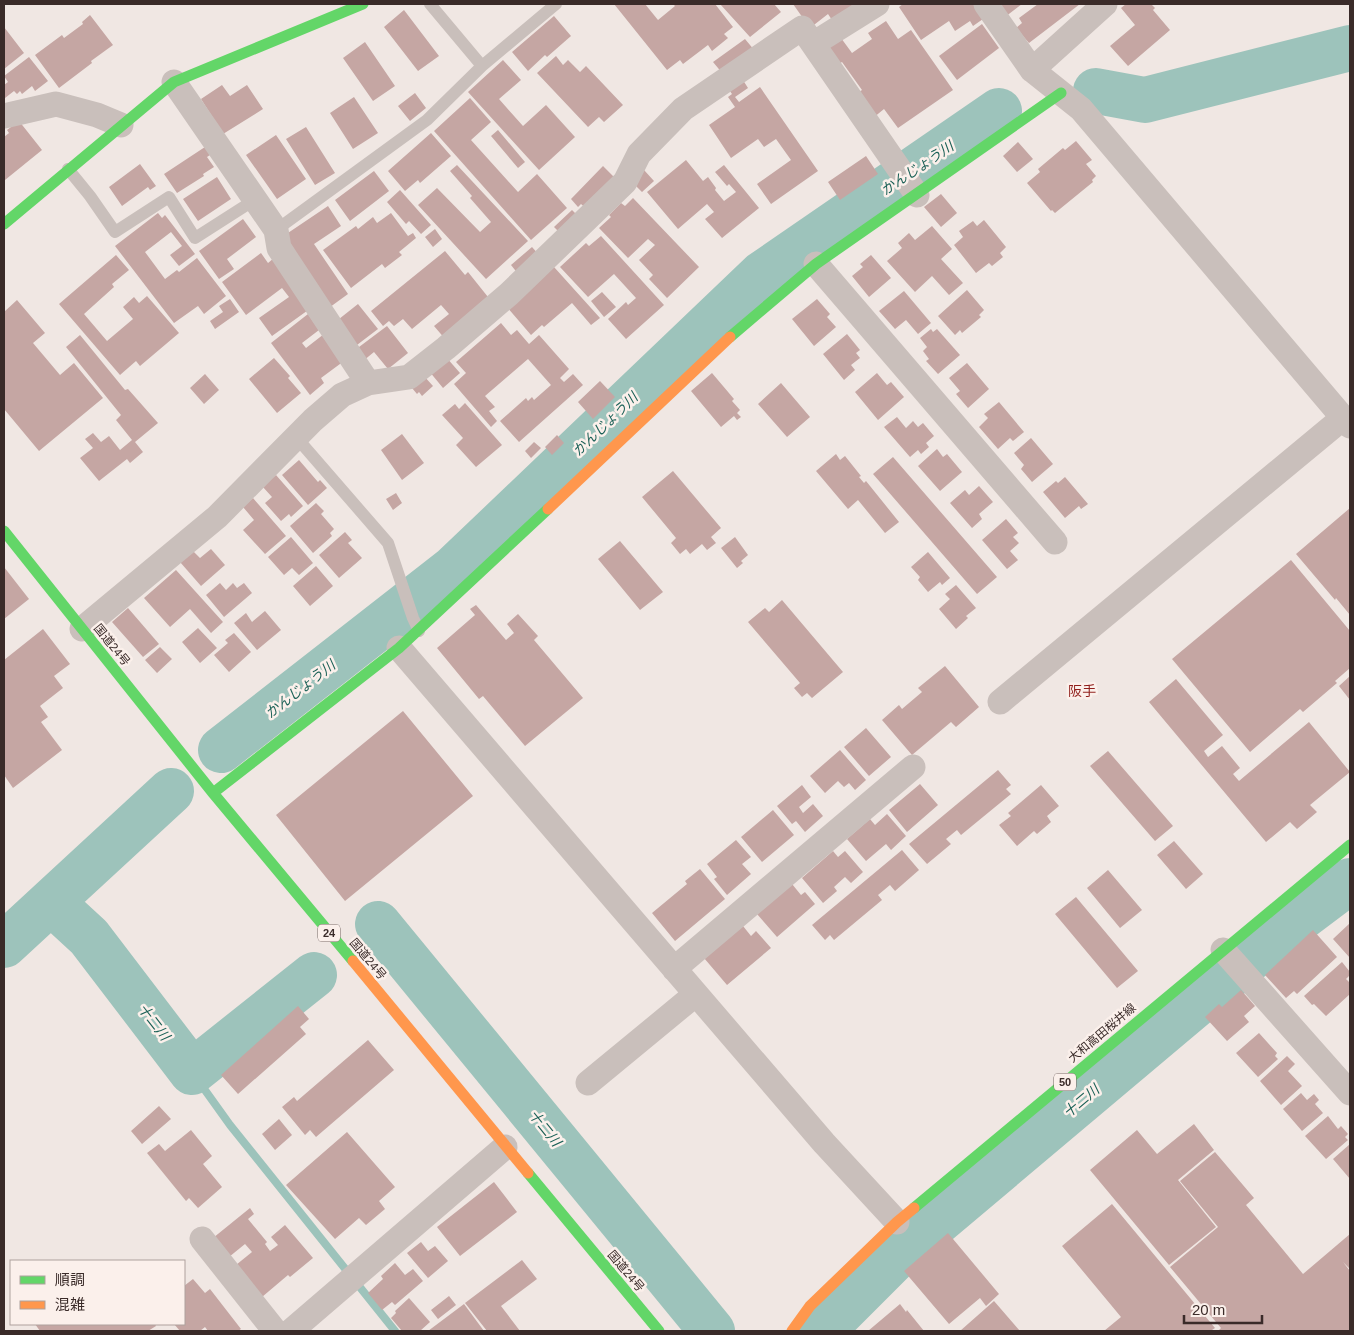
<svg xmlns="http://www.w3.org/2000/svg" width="1354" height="1335" font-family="Helvetica,'Noto Sans JP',sans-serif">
<rect width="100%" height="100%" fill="#f0e7e3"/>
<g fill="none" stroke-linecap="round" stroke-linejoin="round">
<path stroke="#9dc3bb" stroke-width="8" d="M192 1072 230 1125 395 1331"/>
<path stroke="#9dc3bb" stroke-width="46" d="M1096 91 1145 100 1350 48
M221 750 453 569 762 274 999 111
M51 902 89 937 192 1072 314 975
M378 924 712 1331
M4 945 171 791
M822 1331 897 1256 1277 936 1350 881"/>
</g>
<path fill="#c5a6a3" d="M614 4H645L658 20 675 6 673 4H715L733 27 724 34 728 38 712 51 708 45 683 64 680 60 667 70Z
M720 4H774L781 12 750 37Z
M793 4H862L834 23 828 14 810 28Z
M903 4H973L983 19 973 26 970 21 955 31 949 21 921 40 899 7Z
M995 4H1022L1005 17Z
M1038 4H1080L1029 43 1016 28 1022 23 1019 18Z
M1126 4H1151L1155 8 1153 10 1170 30 1128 66 1110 46 1135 25 1121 8Z
M404 10 439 56 418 71 384 27Z
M90 15 113 45 91 61 92 63 59 88 35 55 62 35 64 38 83 24 82 22Z
M554 16 571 36 547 57 545 55 528 71 512 52Z
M886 21 898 39 911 30 953 90 898 128 884 109 873 118 856 94 862 90 842 62 836 66 825 49 841 38 852 53 872 39 868 33Z
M982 24 999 48 957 80 939 56Z
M4 27 24 53 4 69Z
M745 39 755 51 723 74 713 62Z
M365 42 395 86 373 101 343 58Z
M556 56 563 65 568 60 580 72 586 66 623 105 604 122 599 117 588 127 537 73Z
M29 57 48 81 35 91 32 86 22 94 20 91 17 94 14 91 5 98 4 96V85L8 82 4 76Z
M503 60 521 80 499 99 523 126 546 105 575 137 539 170 468 92Z
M741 77 748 88 735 97 739 102 760 87 818 171 771 204 757 184 791 160 776 139 764 147 758 139 731 158 709 125 735 107 728 97 732 94 727 87Z
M222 85 230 96 247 85 263 109 223 134 201 99Z
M415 93 426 108 410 121 398 106Z
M354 97 378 133 353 149 330 113Z
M470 98 491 122 471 140 518 192 537 174 567 208 531 240 434 131Z
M19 121 42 150 5 180 4 137 9 133 7 130Z
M306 127 335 173 315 185 286 139Z
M498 130 525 162 518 168 491 136Z
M431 133 451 156 420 183 418 180 405 191 388 171Z
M276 135 306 179 277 199 246 155Z
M1076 141 1092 160 1086 164 1096 176 1092 180 1093 182 1055 213 1052 210 1051 211 1027 183 1040 172 1038 169 1063 148 1065 150Z
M1018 142 1033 159 1017 172 1003 156Z
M208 145 213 153 207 157 214 167 203 174 204 176 177 193 164 174Z
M866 156 878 174 840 200 828 182Z
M686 160 703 181 708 177 716 188 715 190 724 201 736 192 729 184 727 186 715 172 724 165 759 208 722 238 705 219 714 212 707 204 678 229 647 192Z
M140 164 156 186 150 190 148 187 122 206 109 187Z
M457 165 528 241 486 279 418 205 437 188 480 232 491 222 470 198 472 196 450 171Z
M603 166 617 180 588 210 581 204 578 207 571 199Z
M644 170 654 181 642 192 632 182Z
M374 171 389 191 350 221 335 200Z
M217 177 231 199 198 221 183 199Z
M400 190 431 225 421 234 409 221 406 224 387 202Z
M941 194 957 213 941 227 924 207Z
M633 198 699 267 667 298 649 279 653 275 639 260 655 245 648 239 628 258 599 228 611 217 609 215 621 203 625 206Z
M328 206 341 226 314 244 348 294 326 310 282 237Z
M572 210 580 218 562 235 554 227Z
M158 213 162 218 165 215 195 254 179 266 170 255 182 246 171 232 145 252 165 279 177 270 179 272 197 258 226 296 204 314 198 306 174 323 115 246Z
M391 213 408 236 413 233 416 238 399 252 402 255 385 268 382 264 351 288 323 250 356 226 358 229 373 217 377 223Z
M243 219 256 237 227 259 234 269 219 279 199 251Z
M984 220 1006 247 1000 253 1003 257 992 266 989 263 976 273 954 245 963 237 959 231 973 221 977 226Z
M932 226 952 249 941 259 963 283 949 295 932 276 915 292 887 261 902 248 898 243 909 233 915 240Z
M435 229 442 239 433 247 425 237Z
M601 236 664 305 626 339 608 319 626 302 628 305 636 298 614 274 588 297 560 267 586 243 589 246Z
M532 247 540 256 519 275 511 265Z
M445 251 465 275 468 272 492 302 446 340 434 326 449 314 441 305 412 329 403 319 394 326 389 321 383 326 371 311Z
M261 253 268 263 274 258 311 308 272 336 259 318 289 297 282 288 246 315 222 282Z
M116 255 129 270 112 284 114 287 84 314 107 341 133 319 123 307 134 297 139 303 147 296 179 333 140 366 136 361 120 375 59 304Z
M871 255 891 278 869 297 852 276 863 267 860 264Z
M554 267 600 318 591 325 572 303 544 327 542 325 531 335 507 307Z
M967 290 984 310 979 315 981 317 962 333 960 330 955 335 938 316Z
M904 291 931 323 918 334 906 320 895 329 879 311Z
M602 292 616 307 604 317 591 301Z
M230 299 239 312 215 329 210 321 223 312 219 306Z
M817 299 830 314 827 317 836 327 814 346 792 319Z
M17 300 45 333 33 343 60 375 74 363 103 398 39 451 4 409V312Z
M358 304 378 329 353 348 334 323Z
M308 314 319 330 302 343 306 348 324 334 344 361 321 378 324 383 310 395 271 343Z
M501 323 511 335 517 330 529 344 539 335 569 369 560 378 564 382 573 374 583 385 519 442 500 421 526 398 528 401 532 397 534 400 551 385 528 359 485 396 495 407 489 411 497 421 491 427 454 384 466 373 456 362Z
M387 326 408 353 388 369 374 352 363 361 355 350Z
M931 329 933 332 937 329 960 355 938 374 926 361 929 359 923 351 927 347 920 338Z
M847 334 860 350 856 353 860 358 851 365 855 370 844 380 823 354Z
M80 335 125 390 128 389 158 423 135 442 143 452 130 463 127 459 99 481 80 458 93 448 85 439 93 433 101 442 109 436 120 450 132 440 116 420 121 415 66 347Z
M446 357 460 373 443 388 429 371Z
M274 358 290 376 288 378 301 393 277 413 249 379Z
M967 363 989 389 968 408 956 394 960 391 949 378Z
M712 373 734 399 732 401 740 410 737 413 741 417 737 420 734 416 721 427 691 391Z
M877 373 887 385 891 382 904 397 878 420 855 392Z
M205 374 219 390 204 404 190 388Z
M423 375 433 386 422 396 419 392 417 394 412 388Z
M600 381 615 397 593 419 578 402Z
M781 383 810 417 787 437 758 404Z
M999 402 1024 432 1013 441 1010 438 998 449 979 427 988 418 984 414Z
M465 403 502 445 476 467 456 445 463 438 442 415 455 404 459 409Z
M897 417 906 428 913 421 918 427 923 423 934 436 926 443 929 447 921 454 918 450 910 457 884 427Z
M402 434 424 463 402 480 381 450Z
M557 435 564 443 552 455 545 447Z
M1031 438 1053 464 1032 482 1021 469 1024 465 1014 453Z
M534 442 541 448 531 458 525 451Z
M937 449 943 457 947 454 962 472 940 491 918 466Z
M836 454 840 460 845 456 861 476 859 477 864 483 866 481 899 522 885 533 858 500 848 509 816 471Z
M893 457 997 577 977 594 873 474Z
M299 460 318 482 320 480 327 488 308 505 282 475Z
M673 471 721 528 711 537 716 543 707 550 702 544 690 554 686 549 680 554 671 543 676 538 642 497Z
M276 475 303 506 291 517 289 514 281 521 265 503 272 497 262 486Z
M1065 477 1088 504 1081 509 1079 506 1065 518 1043 492 1056 481 1058 483Z
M979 486 993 502 979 514 982 519 972 528 950 503 965 490 969 495Z
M396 493 402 503 393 510 386 499Z
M253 498 286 536 265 554 243 530 254 520 243 507Z
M316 503 324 511 321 514 334 529 330 533 332 536 313 553 290 526Z
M1350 508V615L1336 598 1335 600 1296 554Z
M1006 519 1018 533 1013 537 1019 543 1010 551 1018 560 1007 569 982 540Z
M345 532 352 540 348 543 362 558 339 578 319 555Z
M291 537 313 563 299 575 292 568 284 575 268 557Z
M735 537 748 555 741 561 743 563 737 568 721 548Z
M620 541 663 592 640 610 598 559Z
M211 549 225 565 201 586 180 562 193 551 200 558Z
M928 552 950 578 942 585 940 582 928 592 918 580 920 577 911 567Z
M1291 560 1350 631V668L1335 681 1337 683 1303 712 1300 709 1250 752 1172 659Z
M316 566 333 586 310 606 293 586Z
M4 567 29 599 4 619Z
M176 570 223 622 211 633 190 609 170 627 144 598Z
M220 583 226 590 233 583 237 588 244 583 252 593 224 617 206 595Z
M956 585 976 608 966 616 968 618 956 629 939 609 950 599 945 594Z
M782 600 843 672 812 698 807 693 802 697 794 688 800 683 748 622 765 608 769 612Z
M476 605 506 640 514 633 507 624 518 614 538 636 534 640 583 698 525 746 483 696 479 699 437 648 475 615 470 609Z
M128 608 159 644 143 657 112 622Z
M265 611 281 630 257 650 234 623 246 613 252 622Z
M198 628 217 648 200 663 182 642Z
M43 629 70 664 54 676 63 688 40 706 48 717 41 722 62 750 13 788 4 775V660Z
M234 633 251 652 229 672 214 655 228 643 225 640Z
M160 647 172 659 157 673 145 660Z
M945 666 979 707 956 727 951 722 912 755 882 720 899 705 902 709 922 692 918 688Z
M1350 676V700L1339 686Z
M1176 679 1223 735 1204 751 1208 757 1222 746 1240 768 1233 774 1239 781 1309 722 1350 772 1310 805 1317 812 1297 829 1290 822 1266 842 1149 702Z
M403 711 473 796 345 901 276 815Z
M866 728 891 757 869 776 844 747Z
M840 750 866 780 855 790 849 783 844 787 838 781 825 793 810 776Z
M1108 751 1173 826 1155 841 1090 766Z
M998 770 1011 785 1006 789 1011 794 961 835 957 830 946 839 951 844 927 864 909 844Z
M920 784 938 805 907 832 889 810Z
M802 785 811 797 799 807 803 813 813 804 823 816 805 832 796 821 792 824 777 806Z
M1041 785 1059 806 1047 816 1051 822 1037 834 1034 831 1017 846 999 825 1011 816 1008 813Z
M773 810 794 835 762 862 741 837Z
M887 814 906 836 891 850 886 844 866 861 847 839 870 819 875 825Z
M736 840 751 857 742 864 751 874 727 895 714 879 717 877 707 864Z
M1174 841 1203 874 1186 889 1157 855Z
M902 850 919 870 895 891 890 885 878 895 882 900 834 940 830 935 825 940 812 925Z
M833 851 838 857 845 851 863 872 851 883 845 877 834 887 837 891 823 903 802 878Z
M700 869 725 899 675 941 652 913 687 884 685 881Z
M1108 870 1142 910 1120 928 1087 888Z
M792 884 801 895 805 892 815 904 777 937 757 914Z
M1076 897 1138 971 1117 988 1055 914Z
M1350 923V958L1333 939Z
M743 926 751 936 756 931 771 948 727 985 704 958Z
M1313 930 1337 957 1297 994 1294 991 1286 998 1265 975Z
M1342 962 1350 972V975L1346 979 1350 983V994L1326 1016 1314 1004 1312 1005 1304 996Z
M1241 990 1255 1006 1244 1016 1249 1022 1227 1041 1205 1017 1219 1004 1222 1007Z
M298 1006 309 1019 300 1027 306 1034 238 1094 221 1075Z
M1259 1033 1277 1053 1275 1056 1278 1059 1258 1077 1236 1053Z
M368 1040 394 1070 316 1137 310 1130 305 1135 282 1107 294 1097 297 1101Z
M1287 1056 1295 1064 1288 1071 1302 1086 1281 1105 1260 1081Z
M1301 1093 1307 1100 1314 1094 1319 1100 1315 1104 1323 1113 1302 1131 1283 1109Z
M159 1106 171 1119 142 1144 131 1131Z
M1328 1116 1338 1129 1341 1126 1348 1134 1345 1137 1348 1140 1326 1159 1305 1136Z
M279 1119 292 1135 275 1150 262 1134Z
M1194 1124 1214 1150 1178 1180 1216 1227 1169 1265 1090 1170 1137 1130 1157 1154Z
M191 1130 212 1156 203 1164 222 1187 198 1208 189 1198 186 1201 147 1153 159 1144 165 1151Z
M347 1132 395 1187 379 1201 385 1209 366 1225 359 1218 335 1239 286 1185Z
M1350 1144V1179L1333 1159Z
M1215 1152 1254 1198 1246 1205 1303 1274 1350 1234V1269L1343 1262 1350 1271V1331H1218L1221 1328 1170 1267 1218 1227 1180 1181Z
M494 1182 517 1212 460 1256 437 1227Z
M1112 1204 1215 1328 1212 1330 1213 1331H1104L1121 1317 1062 1246Z
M250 1208 254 1214 248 1219 267 1242 265 1244 270 1251 278 1245 271 1237 285 1225 313 1258 290 1277 288 1275 262 1297 236 1265 252 1252 245 1244 229 1257 213 1238Z
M948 1233 999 1294 986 1306 980 1298 949 1324 904 1271Z
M421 1242 428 1251 435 1246 448 1261 428 1278 407 1253Z
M522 1260 537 1279 501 1306 520 1331H487L465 1303Z
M395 1263 405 1275 413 1269 423 1281 395 1305 392 1302 382 1310 368 1293 383 1279 381 1276Z
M193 1279 205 1293 210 1289 241 1329 238 1331H208L205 1327 200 1331H180L174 1324H184V1286Z
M449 1296 456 1305 438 1319 431 1310Z
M409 1298 430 1322 420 1331H402L391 1318 396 1313 395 1311Z
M994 1301 1020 1331H960Z
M464 1304 484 1331H428Z
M900 1304 906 1312 907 1310 924 1331H868Z
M35 1324H155L156 1326 148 1331H40Z"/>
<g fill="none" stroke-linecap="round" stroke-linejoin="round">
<path stroke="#c9bfbb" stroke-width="12" d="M430 4 482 66
M68 169 90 196 115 232 169 197 195 238 256 199
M276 230 427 120 482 66 556 4
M296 437 388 543 413 618 419 631"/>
<path stroke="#c9bfbb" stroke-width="25" d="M986 4 1032 70 1081 109 1350 426
M813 44 917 195
M1032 70 1105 4
M174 82 276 230 279 248 368 383
M4 116 56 104 97 115 121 125
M816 264 1055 542
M82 629 217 517 313 420 342 395 368 383 409 377 446 348 509 294 625 182 639 154 683 109 802 28 813 44 877 4
M399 648 824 1143 897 1222
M1000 702 1343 418
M1223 950 1350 1093
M674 969 913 767
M588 1083 696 994
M202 1239 275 1331
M291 1331 505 1147"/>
<path stroke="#63d668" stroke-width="11" d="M4 224 174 82 363 4
M730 337 816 264 1061 93
M4 531 213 793 353 961
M213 793 399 648 548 509
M528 1173 659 1331
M914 1208 1350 845"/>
<path stroke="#ff974d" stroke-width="11" d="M548 509 730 337
M353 961 528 1173
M792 1331 810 1306 897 1222 914 1208"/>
</g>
<g text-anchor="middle" stroke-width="5" stroke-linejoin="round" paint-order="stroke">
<g fill="#fbf0eb" stroke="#746663" stroke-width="1">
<rect x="318" y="924.5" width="22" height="17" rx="4"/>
<rect x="1054" y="1073.5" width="22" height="17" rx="4"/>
</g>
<g font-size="11" font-weight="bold" fill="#3a2b29">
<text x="329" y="937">24</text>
<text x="1065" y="1086">50</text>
</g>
<g font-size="12" fill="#3a2b29" stroke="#fbf0eb">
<text transform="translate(112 645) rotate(51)" y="4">国道24号</text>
<text transform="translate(368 959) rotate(50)" y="4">国道24号</text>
<text transform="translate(1102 1033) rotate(-40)" y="4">大和高田桜井線</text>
<text transform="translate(626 1271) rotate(50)" y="4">国道24号</text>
</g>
<g font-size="14" font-style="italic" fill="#1a6056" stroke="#fbf0eb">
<text transform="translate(917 168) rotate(-34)" y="5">かんじょう川</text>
<text transform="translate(605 424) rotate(-44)" y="5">かんじょう川</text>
<text transform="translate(300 689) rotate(-38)" y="5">かんじょう川</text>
<text transform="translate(154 1022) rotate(52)" y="5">十二川</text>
<text transform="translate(1081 1101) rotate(-40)" y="5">十二川</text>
<text transform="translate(545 1128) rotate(51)" y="5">十二川</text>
</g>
<g font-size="14" fill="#901e1b" stroke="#fbf0eb">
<text x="1082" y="696">阪手</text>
</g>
</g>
<rect width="1354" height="1335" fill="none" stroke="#3a2b29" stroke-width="10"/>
<rect x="10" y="1260" width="175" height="65" fill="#fbf0eb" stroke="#aea19d"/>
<rect x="20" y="1276" width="25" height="8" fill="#63d668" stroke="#aea19d"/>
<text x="55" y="1285" font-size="15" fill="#3a2b29">順調</text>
<rect x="20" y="1301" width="25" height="8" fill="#ff974d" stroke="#aea19d"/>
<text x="55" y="1310" font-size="15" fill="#3a2b29">混雑</text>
<path d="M1184 1315v8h78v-8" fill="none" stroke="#3a2b29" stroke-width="2.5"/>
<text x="1192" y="1315" font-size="15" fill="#3a2b29" stroke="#fbf0eb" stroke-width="4" paint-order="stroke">20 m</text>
</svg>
